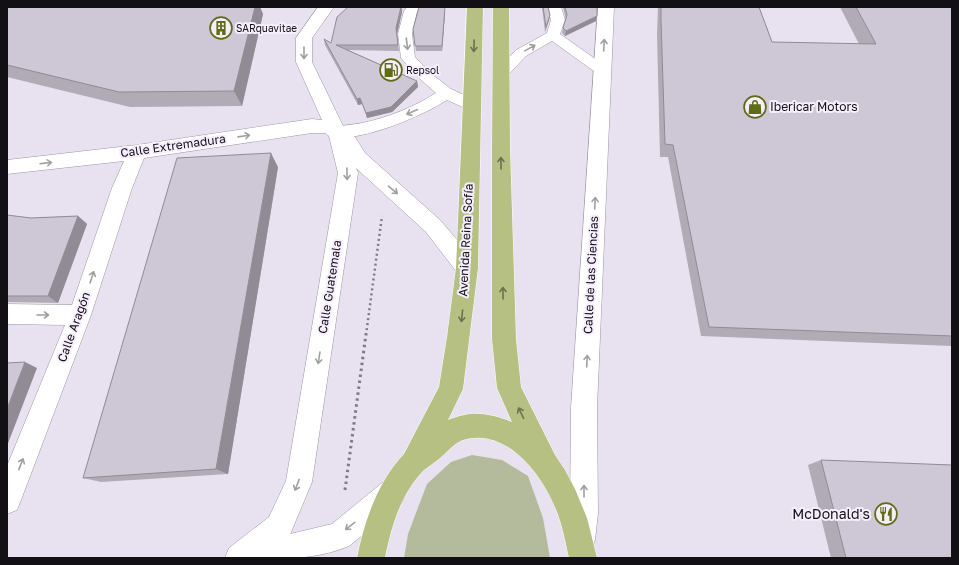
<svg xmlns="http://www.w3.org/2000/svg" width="959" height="565" font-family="'Golos Text',sans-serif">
<rect width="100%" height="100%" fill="#e8e1ef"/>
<path fill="#b3bb9c" d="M472 455 502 460 528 476 543 518 550 558H404L408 534 427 484 451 462Z"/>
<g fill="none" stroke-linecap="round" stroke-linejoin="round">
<g stroke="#9b95a2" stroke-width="1">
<path id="service" d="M407 7H422L417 12 412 34 415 57 429 72 451 89 477 101 480 105 477 109 472 110 467 109 447 100C424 115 358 144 331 136L329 132 331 128C341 125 352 125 362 123 387 118 414 107 436 93L419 78 401 58 398 34 404 11Z
M547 7H561L565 20 560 34 608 68 610 71 608 74 603 76 598 74 552 41 526 56 506 77 501 79 496 77 494 74 496 71 516 50 547 33 551 20Z"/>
</g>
<g stroke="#9b95a2" stroke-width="1">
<path id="minor" d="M318 7H334L312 38V62L344 128 355 137 365 153 440 220 475 261 478 268 475 275 467 277 459 275 426 232 356 168 358 173 312 482 289 537 262 558H225L229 548 269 517 286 481 338 173 329 136 325 133H312L144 158 132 188 91 315 21 500 17 510 7 514V466L65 325 7 324V304L72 305 112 188 124 161 7 174V160L137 145 312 119 322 120 296 62V38Z
M598 7H614L597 408 598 513 595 540 591 550 581 554 571 550 567 540 570 513 571 408Z"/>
</g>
<g stroke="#9b95a2" stroke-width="1">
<path id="tertiary" d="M392 479 402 483 406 493 402 503 349 546C311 562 274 558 234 558L238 548 248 544 332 524 382 483Z"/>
</g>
<g stroke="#fff" stroke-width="1">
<path id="primary" d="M467 7H483L478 268 463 389 448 420C473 410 488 413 512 422L497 388 492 339V148L493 7H509L510 148 516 339 521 387 555 455 565 470 575 489 587 518 597 558H569C565 540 562 522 554 505 540 472 505 427 463 440 454 443 446 453 439 459 434 463 429 466 424 470 401 493 391 527 385 558H357C364 522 378 481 404 454L439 387 447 337 456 268Z"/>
</g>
<path stroke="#7f7a84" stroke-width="2.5" stroke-dasharray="2 3" stroke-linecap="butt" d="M366 335 382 216"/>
<path stroke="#7f7a84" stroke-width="3" stroke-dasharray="2.5 3.5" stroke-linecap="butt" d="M345 490 366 334"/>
<use href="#service" fill="#fff" fill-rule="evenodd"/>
<use href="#minor" fill="#fff" fill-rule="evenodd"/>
<use href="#tertiary" fill="#fff" fill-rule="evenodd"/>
<use href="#primary" fill="#b5c082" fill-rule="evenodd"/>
</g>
<path fill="#b1abb7" d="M7 7H260L263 14 242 106 130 107 7 77Z
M402 7V12L397 34 399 51 348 50 417 81 418 87 392 112 367 118 362 104 358 105 325 45 324 39 331 43Z
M542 7H548L550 15 549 20 545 32Z
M563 7H597L596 21 565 36 562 33 563 28 566 19Z
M658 7H759L772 42 859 44 840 7H952V346L701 336 668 157H660L657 34Z
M445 12 442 51H416L413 29Z
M278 167 228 474 101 482 83 478Z
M7 215 31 218 78 216 87 224 58 303 7 302Z
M821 460 952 558H831L808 465Z"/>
<path fill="#908b95" d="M255 7H260L263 14 242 106 234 91Z
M402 7V12L397 34 399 51 396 28Z
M445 7V12L442 51V46Z
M550 15 549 20 545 32 546 27Z
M597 16 596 21 565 36 566 31Z
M417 81 418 87 392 112 367 118 366 113Z
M360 98 362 104 358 105 357 99Z
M271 153 278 167 228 474 216 469Z
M78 216 87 224 58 303 48 296Z
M25 362 37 368 7 446V409Z"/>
<path fill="#cec7d5" stroke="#908b95" d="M7 7H255L234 91 119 92 7 65Z
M348 7H401L396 28 398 45H336L417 81 391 107 366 113 360 98 357 99 324 39 331 43 337 17Z
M419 7H445L442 46H415L413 29Z
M543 7H548L550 15 546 27Z
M565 7H597V16L566 31 563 28 567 15Z
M661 7H759L772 42 876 44 856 7H952V336L709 327 673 145 665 144 661 21Z
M271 153 216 469 83 478 177 158Z
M7 215 31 218 78 216 48 296H7Z
M25 362 7 409V363Z
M821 460 952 465V558H846Z"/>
<defs><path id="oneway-shaft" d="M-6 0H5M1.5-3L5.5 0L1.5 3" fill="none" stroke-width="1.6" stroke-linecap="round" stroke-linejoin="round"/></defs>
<g stroke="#a09fa1">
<use href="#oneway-shaft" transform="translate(407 44) rotate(83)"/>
<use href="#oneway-shaft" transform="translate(604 45) rotate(-87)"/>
<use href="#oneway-shaft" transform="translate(530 48) rotate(-29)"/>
<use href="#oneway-shaft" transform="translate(304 53) rotate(90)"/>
<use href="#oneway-shaft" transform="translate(412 112) rotate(156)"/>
<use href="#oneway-shaft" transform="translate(244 136) rotate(-8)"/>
<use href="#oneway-shaft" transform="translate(46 163) rotate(-7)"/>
<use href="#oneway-shaft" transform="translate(347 174) rotate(89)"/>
<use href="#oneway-shaft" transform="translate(393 190) rotate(40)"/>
<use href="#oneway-shaft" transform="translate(595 203) rotate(-87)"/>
<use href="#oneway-shaft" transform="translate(92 277) rotate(-72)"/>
<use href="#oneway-shaft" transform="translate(43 315)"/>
<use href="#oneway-shaft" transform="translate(319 358) rotate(99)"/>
<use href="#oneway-shaft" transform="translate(587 361) rotate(-87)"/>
<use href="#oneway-shaft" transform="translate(21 464) rotate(-69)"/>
<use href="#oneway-shaft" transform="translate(297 485) rotate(111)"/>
<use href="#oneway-shaft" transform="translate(584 491) rotate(-90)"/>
<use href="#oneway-shaft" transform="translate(350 526) rotate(142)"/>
</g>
<g stroke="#6c7151">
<use href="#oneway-shaft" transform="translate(474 46) rotate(92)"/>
<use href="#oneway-shaft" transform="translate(501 163) rotate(-91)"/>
<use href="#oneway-shaft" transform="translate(503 293) rotate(-91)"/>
<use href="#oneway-shaft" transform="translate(462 316) rotate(96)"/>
<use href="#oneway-shaft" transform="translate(521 413) rotate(-116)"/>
</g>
<defs>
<g id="building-ring" transform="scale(1.15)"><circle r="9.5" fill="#f6eefd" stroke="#5f6d18" stroke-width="1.5"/><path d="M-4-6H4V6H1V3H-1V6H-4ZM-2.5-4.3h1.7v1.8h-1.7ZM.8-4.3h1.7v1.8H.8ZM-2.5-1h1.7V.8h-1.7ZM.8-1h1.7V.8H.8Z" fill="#5f6d18"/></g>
<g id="fuel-ring" transform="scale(1.15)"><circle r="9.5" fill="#f6eefd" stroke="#5f6d18" stroke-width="1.5"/><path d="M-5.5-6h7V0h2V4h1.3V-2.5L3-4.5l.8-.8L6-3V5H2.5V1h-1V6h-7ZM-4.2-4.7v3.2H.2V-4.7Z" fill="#5f6d18"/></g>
<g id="shop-ring" transform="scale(1.15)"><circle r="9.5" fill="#f6eefd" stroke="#5f6d18" stroke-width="1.5"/><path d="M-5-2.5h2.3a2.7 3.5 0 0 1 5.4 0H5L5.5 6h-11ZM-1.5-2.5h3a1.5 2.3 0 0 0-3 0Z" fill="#5f6d18"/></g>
<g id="restaurant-ring" transform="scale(1.15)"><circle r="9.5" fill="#f6eefd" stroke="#5f6d18" stroke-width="1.5"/><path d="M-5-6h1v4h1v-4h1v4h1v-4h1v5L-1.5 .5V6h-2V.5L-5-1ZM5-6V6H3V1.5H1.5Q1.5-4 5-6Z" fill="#5f6d18"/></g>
</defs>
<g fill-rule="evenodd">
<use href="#building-ring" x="221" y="28"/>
<use href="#fuel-ring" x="391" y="70"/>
<use href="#shop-ring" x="755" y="107"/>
<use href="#restaurant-ring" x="886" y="514"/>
</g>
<g text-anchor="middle" stroke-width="4" stroke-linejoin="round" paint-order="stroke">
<g font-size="10" fill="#121015" stroke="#f6eefd" text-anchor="start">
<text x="236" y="32">SARquavitae</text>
<text x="406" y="74">Repsol</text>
</g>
<g font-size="12" fill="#121015" stroke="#f6eefd" text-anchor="start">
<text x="770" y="111">Ibericar Motors</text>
</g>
<g font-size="12" fill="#121015" stroke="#f6eefd">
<text transform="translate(173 146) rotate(-8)" y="4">Calle Extremadura</text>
<text transform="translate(466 240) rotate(-87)" y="4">Avenida Reina Sofía</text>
<text transform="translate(591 275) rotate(-87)" y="4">Calle de las Ciencias</text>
<text transform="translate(330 287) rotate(-81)" y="4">Calle Guatemala</text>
<text transform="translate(74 327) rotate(-70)" y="4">Calle Aragón</text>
</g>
<g font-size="14" fill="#121015" stroke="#f6eefd" text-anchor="end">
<text x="870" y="519">McDonald's</text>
</g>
</g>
<rect width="959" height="565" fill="none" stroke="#121015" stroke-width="16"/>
</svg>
